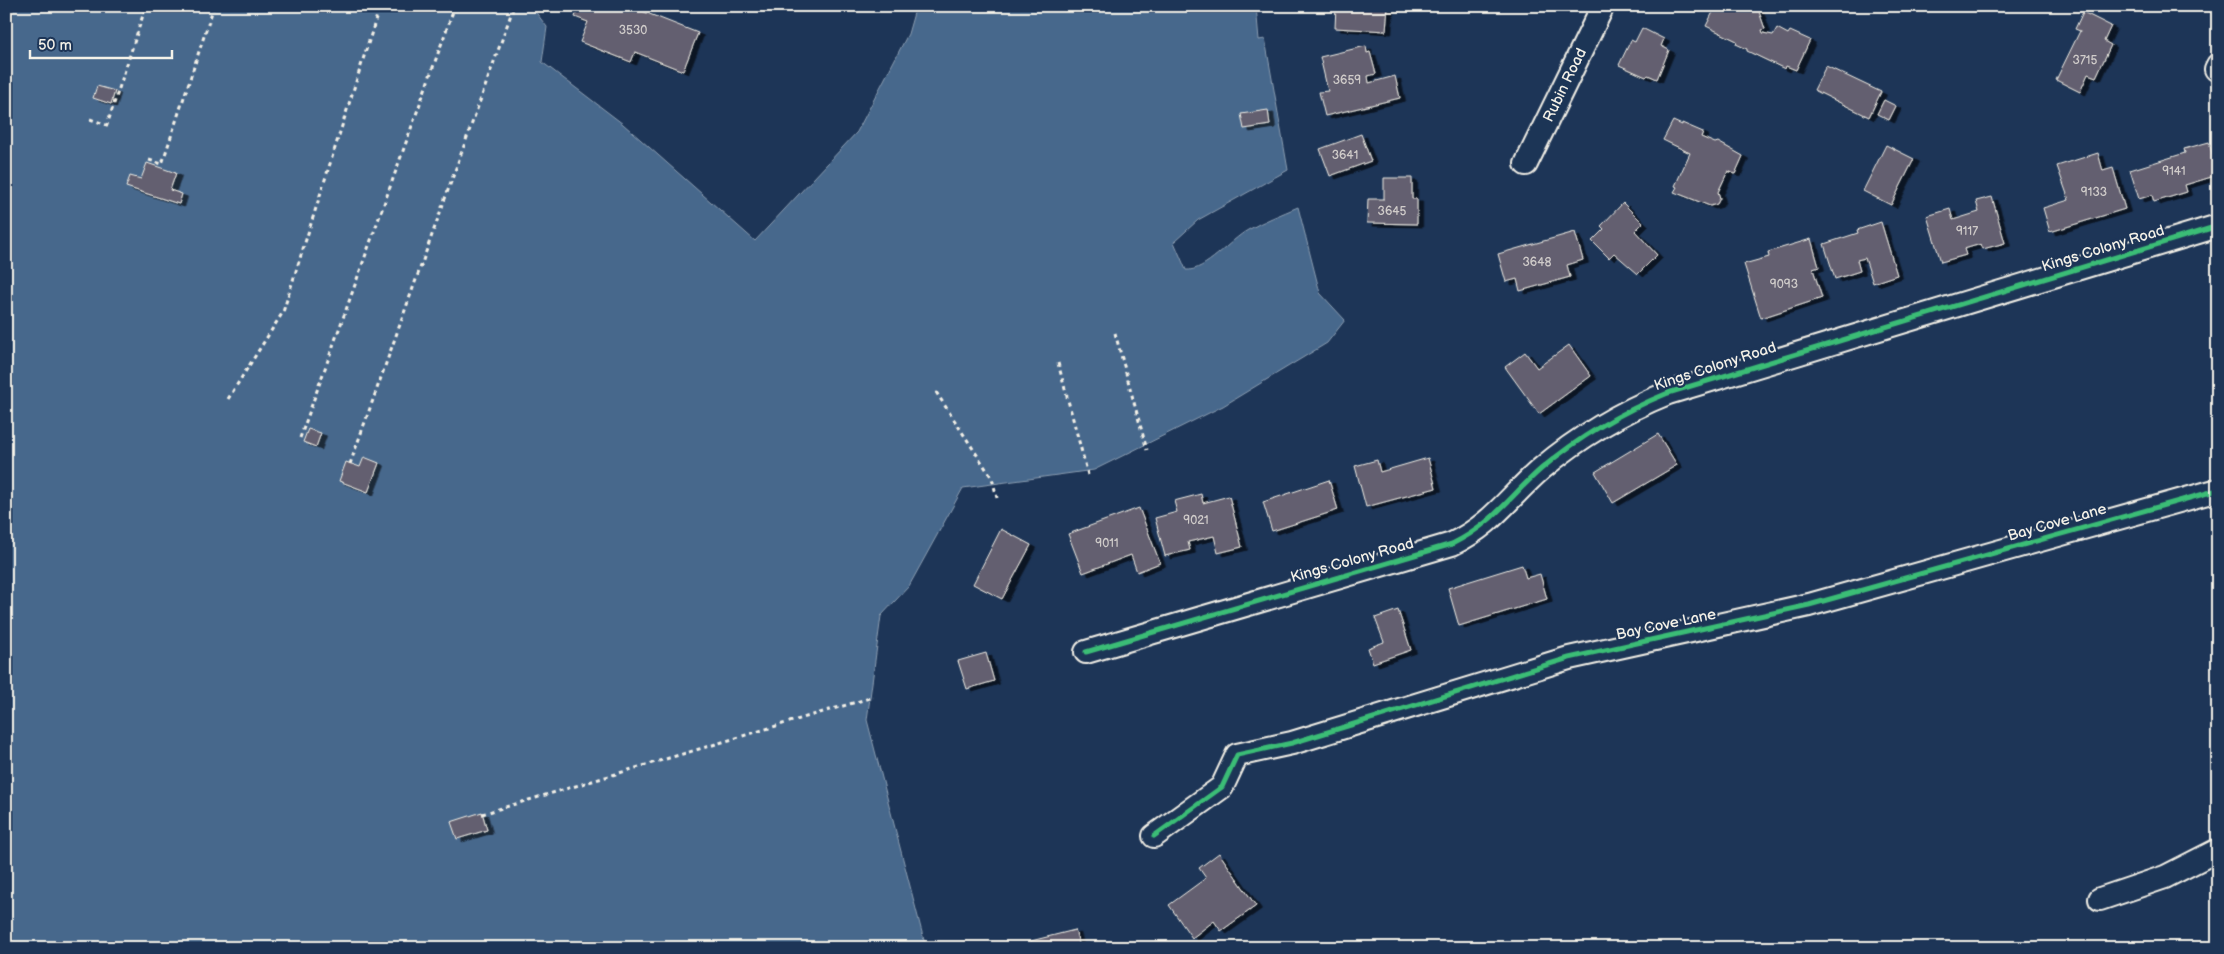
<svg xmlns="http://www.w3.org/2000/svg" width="2224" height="954" font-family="'Balsamiq Sans',sans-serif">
<defs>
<filter id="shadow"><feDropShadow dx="5.5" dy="3" stdDeviation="0" flood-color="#0009"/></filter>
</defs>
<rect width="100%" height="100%" fill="#1d3557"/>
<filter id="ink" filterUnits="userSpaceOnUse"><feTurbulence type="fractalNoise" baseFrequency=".02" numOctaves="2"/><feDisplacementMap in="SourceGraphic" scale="10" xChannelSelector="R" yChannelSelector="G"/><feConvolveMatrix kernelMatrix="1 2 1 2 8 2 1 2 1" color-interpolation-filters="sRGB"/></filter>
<g filter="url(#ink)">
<path fill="#46678c" stroke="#8c9eb1" d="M6 6H531L547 27 542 62 623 124 755 241 857 132 908 34 916 6H1256L1259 40 1265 39 1288 170 1198 220 1174 242 1186 270C1205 272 1231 239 1248 230 1263 221 1282 214 1298 207L1320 293 1345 320 1327 343 1223 406 1094 470 963 488 909 586 881 616 867 720 926 948H6Z"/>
<path fill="#635f6f" stroke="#f4f1e8" filter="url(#shadow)" d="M579 6H629L698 33 683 71 635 52 631 62 580 42 588 22 575 17Z
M1336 6H1388L1386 31 1335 28Z
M1712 6H1757L1765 29 1762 30 1763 33 1773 35 1777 28 1788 34 1790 31 1810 40 1796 70 1786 66 1785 69 1747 51V49L1736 44 1737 41 1706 26 1715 8Z
M2083 12 2111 26 2104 41 2111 45 2096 77 2088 74 2080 92 2056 80 2080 31 2075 29Z
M1642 28 1664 39 1661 46 1669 50 1657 79 1648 75 1646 77 1619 65 1631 40 1635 42Z
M1366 46 1367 53 1370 52 1376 74 1368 76 1369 83 1395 76 1400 98 1325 116 1319 92 1328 91 1320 57Z
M1826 66 1881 92 1869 117 1814 90Z
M97 86 115 91 111 104 93 98Z
M1884 100 1896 106 1889 120 1877 114Z
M1268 110 1270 125 1244 129 1241 114Z
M1673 121 1682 125V123L1703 132 1701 137 1715 143 1718 142 1743 156 1735 174 1728 171 1718 192 1720 198 1717 204 1710 206 1674 192 1677 187 1675 186 1690 153 1663 140Z
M1361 134 1371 161 1330 176 1320 149Z
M2209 142 2218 175 2185 185 2187 192 2154 202 2152 195 2139 199 2130 170 2185 153 2184 149Z
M1886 145 1914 159 1891 205 1863 191Z
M2098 153 2103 171 2113 168 2125 209 2050 232 2043 208 2069 200 2057 166Z
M147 163 176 173 170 190 182 194 179 204 126 187 130 176 141 179Z
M1384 178H1412V199H1417V224L1367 223 1368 199H1384Z
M1992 197 2005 243 1983 249 1981 244 1964 249 1966 255 1941 262 1927 216 1950 209 1953 220 1979 212 1976 201Z
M1623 203 1643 223 1635 231 1657 255 1638 274 1614 253 1609 258 1592 241 1604 229 1601 226Z
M1881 222 1897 275 1873 283 1865 258 1857 260 1860 271 1835 279 1824 244 1858 233 1857 230Z
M1575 232 1583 260 1567 265 1570 277 1520 291 1517 279 1506 282 1498 254Z
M1811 239 1819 267 1813 269 1822 298 1761 318 1744 264 1769 257 1768 252Z
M1569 345 1591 376 1539 414 1505 367 1525 352 1537 368Z
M308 429 321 433 316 447 303 442Z
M1658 434 1677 465 1613 503 1595 472Z
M364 457 379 463 368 492 339 481 346 462 360 467Z
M1428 458 1436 488 1366 507 1355 466 1377 460 1380 472Z
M1329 480 1338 510 1272 531 1263 502Z
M1201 494 1203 503 1229 496 1242 547 1218 553 1214 536 1188 542 1190 550 1165 556 1155 518 1177 512 1174 501Z
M1139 508 1160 563 1137 572 1131 555 1083 573 1068 534Z
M1001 529 1031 545 1002 599 973 584Z
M1522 565 1526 578 1540 574 1547 599 1459 626 1448 588Z
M1398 610 1411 650 1373 663 1368 648 1384 642 1375 618Z
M986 653 994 681 967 689 958 661Z
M482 812 487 830 457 839 451 822Z
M1219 853 1256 906 1221 931 1214 921 1192 938 1169 905 1206 878 1199 868Z
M1075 930 1080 947 1095 943 1096 948H1032L1031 941Z"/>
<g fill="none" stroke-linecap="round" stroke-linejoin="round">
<g stroke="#f4f1e8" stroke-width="26">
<g id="minor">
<path d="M2216 69 2218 65"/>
<path id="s1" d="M1526 164 1603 6"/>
<path d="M1086 652 1452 544C1493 524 1508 498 1541 469 1580 436 1621 412 1668 393L2218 226"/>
<path d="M1154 836 1222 787 1237 755 1292 743 1569 658 1809 605 2218 490"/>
<path d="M2100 899 2165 877 2218 850"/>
</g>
</g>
<path stroke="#f4f1e8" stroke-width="3" stroke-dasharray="4 4" stroke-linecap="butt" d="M90 119 107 125 146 6
M149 160 162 164 214 6
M1115 333 1147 450
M1058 363 1088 475
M936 392 992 478 997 498
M228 399 283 312 380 6
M300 438 455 6
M350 464 514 6
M482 814 873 697"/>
<use href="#minor" stroke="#1d3557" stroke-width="22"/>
<g stroke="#1d3557" stroke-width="8">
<path id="cycleway" d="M1086 652 1452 544C1493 524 1508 498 1541 469 1580 436 1621 412 1668 393L2218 226
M1154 836 1222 787 1237 755 1292 743 1569 658 1809 605 2218 490"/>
</g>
<use href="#cycleway" stroke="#3abd76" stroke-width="5"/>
</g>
</g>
<g text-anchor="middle" stroke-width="4.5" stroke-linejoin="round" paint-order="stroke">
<g font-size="12" fill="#d0ccca">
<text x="633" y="34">3530</text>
<text x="2085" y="64">3715</text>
<text x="1347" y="84">3659</text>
<text x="1345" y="159">3641</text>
<text x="2174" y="175">9141</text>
<text x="2094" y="196">9133</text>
<text x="1392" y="215">3645</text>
<text x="1967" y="235">9117</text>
<text x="1537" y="266">3648</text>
<text x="1784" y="288">9093</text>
<text x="1196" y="524">9021</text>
<text x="1107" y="547">9011</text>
</g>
<g font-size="15" fill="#f4f1e8" stroke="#1d3557">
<text dy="5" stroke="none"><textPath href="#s1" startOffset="88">Rubin Road</textPath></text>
<text transform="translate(2103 248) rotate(-17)" y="5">Kings Colony Road</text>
<text transform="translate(1715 366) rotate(-18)" y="5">Kings Colony Road</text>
<text transform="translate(2057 522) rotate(-16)" y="5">Bay Cove Lane</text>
<text transform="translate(1352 560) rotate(-16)" y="5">Kings Colony Road</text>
<text transform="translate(1666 624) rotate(-12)" y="5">Bay Cove Lane</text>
</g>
</g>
<rect width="2224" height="954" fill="none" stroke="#1d3557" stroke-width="25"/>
<rect x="12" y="12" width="2199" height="929" fill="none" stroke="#f4f1e8" stroke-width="2" filter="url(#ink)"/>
<path d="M30 50v8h142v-8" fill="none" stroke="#f4f1e8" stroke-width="2.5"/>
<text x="38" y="50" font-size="15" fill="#f4f1e8" stroke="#1d3557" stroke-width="4" paint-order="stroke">50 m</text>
</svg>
